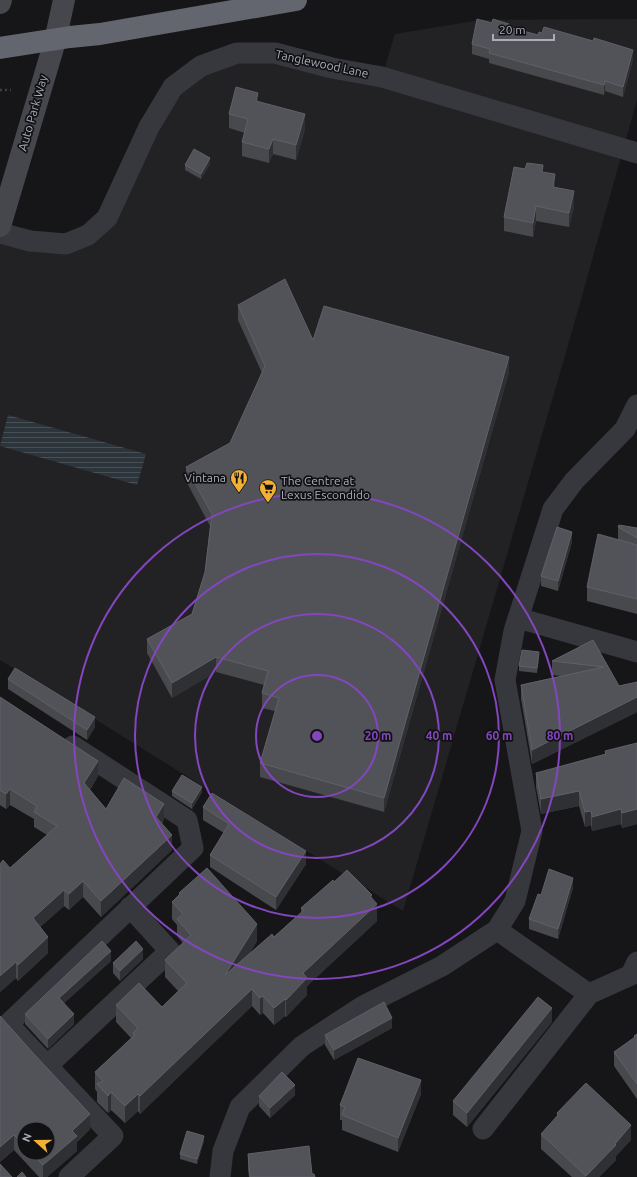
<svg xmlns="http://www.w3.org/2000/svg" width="637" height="1177" font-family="Ubuntu,sans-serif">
<defs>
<pattern id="water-rules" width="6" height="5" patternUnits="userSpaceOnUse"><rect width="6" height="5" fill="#2c353c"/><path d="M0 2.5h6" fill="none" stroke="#485056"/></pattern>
</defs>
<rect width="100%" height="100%" fill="#161618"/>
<path fill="#222225" d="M637 19V100L571 335 403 911 0 660V233L88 235 173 87 237 53 382 77 395 34 480 20Z"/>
<path fill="url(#water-rules)" d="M8 415 146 454 137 485 0 446Z"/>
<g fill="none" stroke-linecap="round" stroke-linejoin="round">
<path stroke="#3d3f44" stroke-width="2.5" stroke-dasharray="2 3" stroke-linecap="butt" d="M0 90H11"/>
<path stroke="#37383d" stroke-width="21" d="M0 233 30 241 66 244 88 235 107 218 149 127 173 87 201 66 237 53H275L332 68 382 77 637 153
M518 618 637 652
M589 994 631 975 637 962
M47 1066 170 951 130 907
M483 1129 589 994 497 930
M69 1177 113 1136 8 1024 193 848 187 820 73 746
M220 1177 223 1151 240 1107 302 1046 363 1006 442 966 497 930 515 901 532 831 505 680 514 631 553 509 574 481 625 429 637 405"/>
<path stroke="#45474d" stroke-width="22" d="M0 3 1 0
M0 226 55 41 64 0"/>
<path stroke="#63666e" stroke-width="22" d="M0 48 70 37 100 34 296 0"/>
</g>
<path fill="#47494d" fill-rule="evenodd" d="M509 27 633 60 623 97 605 91 604 95 489 63V59L472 54V44Z
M258 102 305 129 296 160 273 154 269 163 242 156V142L245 133 229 128V114Z
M210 164 201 179 185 170V165Z
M543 172 555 188 574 206 569 227 536 221 533 237 504 231V217Z
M238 305 313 340 509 372 384 812 260 777V763L275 711 262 708V693L264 685 216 672 172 698 147 653V639L192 614 205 572 210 526 186 481V467L230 443 262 373 238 320Z
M618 527 637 528V614L587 601V587L618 540Z
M572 542 558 591 541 586V576Z
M593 640 619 686 637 682V712L532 764 521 699V685L561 676 552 675V661Z
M539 657 537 673 519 671V666Z
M8 679 95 727 87 740 8 689Z
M0 697 98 776 90 790 106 809 164 819 162 824 172 850 101 917 83 897 69 910 64 906 40 927 48 953 18 981 16 978 0 992V864L10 868 47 835 34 827V819L10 805 6 809 0 805Z
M637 743V824L622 828 621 824 592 831 591 825 585 827 579 806 541 814 536 787V773L605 755V751Z
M172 791 202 792 192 809 172 796Z
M203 807 306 864 276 910 210 867V855L224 833 203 820Z
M334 882 372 898 377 921 307 986V995L286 1017 285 1016 274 1025 263 1013 260 1015 252 1006 140 1114 138 1111 125 1123 111 1110 108 1113 97 1102V1092L95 1089V1072L131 1038 116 1022V1005L162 1007 178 991 165 977V960L183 943 177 936V925L172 919V902L179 896V893L257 941 249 954 274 937 301 913V908Z
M573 888 558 939 529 929V919L541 895Z
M143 959 120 981 113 973V963Z
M111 961 64 1003 74 1024 48 1049 25 1024V1014Z
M0 1016 90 1129 77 1142V1151L47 1177H39L14 1150 0 1162ZM24 1129 48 1153H24Z
M552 1022 467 1127 453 1115V1101Z
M392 1028 334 1060 325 1045V1035Z
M637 1034V1099L614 1066V1052L634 1038V1036Z
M421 1094 398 1152 342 1130V1120H340V1105Z
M295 1095 270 1118 259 1106V1096Z
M557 1113 631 1140 616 1156V1160L599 1177H572L541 1149V1134L557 1117Z
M204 1141 197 1164 180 1159V1154Z
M248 1154 312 1174 315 1177H249L248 1169Z"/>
<path fill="#2f3033" d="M633 50V60L623 97V87Z
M605 81V91L604 95V85Z
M258 93V108L256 101Z
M305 114V129L296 160V145Z
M273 139V154L269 163V149Z
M210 158V164L201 179V174Z
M555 174V189L553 187Z
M574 191V206L569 227V213Z
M536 206V221L533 237V223Z
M509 357V372L384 812V798Z
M572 532V542L558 591V581Z
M539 652V657L537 673V668Z
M216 657V672L172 698V683Z
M637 697V712L532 764V750Z
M95 717V727L87 740V730Z
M98 761V776L84 799V783Z
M202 787V792L192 809V803Z
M10 789V805L6 809V794Z
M579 791V806L541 814V799Z
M164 804V819L156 833V817Z
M621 809V824L592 831V817Z
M637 809V824L622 828V813Z
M591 811V825L585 827V812Z
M172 835V850L101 917V901Z
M306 851V864L276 910V897Z
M573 878V888L558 939V929Z
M83 881V897L69 910V894Z
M64 890V906L33 933V918Z
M372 895V909L377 904V921L307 986V995L286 1017V1000L303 973Z
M257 924V941L225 992V975Z
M48 937V953L18 981V965Z
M143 949V959L120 981V971Z
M111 951V961L59 1008V998Z
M16 962V978L0 992V976Z
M252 989V1006L140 1114V1096Z
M263 996V1013L260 1015V998Z
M285 999V1016L274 1025V1008Z
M552 1008V1022L467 1127V1113Z
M74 1014V1024L48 1049V1039Z
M392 1018V1028L334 1060V1050Z
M421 1080V1094L398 1152V1138Z
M295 1085V1095L270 1118V1108Z
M111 1092V1110L108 1113V1096Z
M138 1094V1111L125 1123V1106Z
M90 1114V1129L77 1142V1151L47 1177H43V1165L72 1131Z
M631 1125V1140L616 1156V1160L599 1177H586V1176Z
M14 1135V1150L0 1162V1147Z
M204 1136V1141L197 1164V1159Z"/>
<path fill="#525359" stroke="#5f6168" d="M477 19 492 23 493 19 509 24 508 27 538 35 539 32 542 33 544 27 593 41 594 38 633 50 623 87 605 81 604 85 489 53 490 49 472 44Z
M236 87 258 93 256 101 305 114 296 145 273 139 269 149 242 142 248 119 229 114Z
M194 149 210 158 201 174 185 165Z
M527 163 543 165 542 172 555 174 553 187 574 191 569 213 536 206 533 223 504 217 514 167 525 169Z
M285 279 313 340 324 306 509 357 384 798 260 763 279 698 262 693 268 671 216 657 172 683 147 639 192 614 205 572 212 514 186 467 230 443 265 366 238 305Z
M619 525 637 528V538L618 527Z
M557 527 572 532 558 581 541 576Z
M598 534 637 545V599L587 587Z
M593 640 619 686 637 682V697L532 750 521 685 604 667 552 661Z
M522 650 539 652 537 668 519 666Z
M15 668 95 717 87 730 8 679Z
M0 697 98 761 84 783 106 809 124 778 164 804 156 817 172 835 101 901 83 881 69 894 64 890 33 918 48 937 18 965 16 962 0 976V864L3 860 10 868 57 826 34 812 37 806 10 789 6 794 0 790Z
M637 743V809L622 813 621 809 592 817 591 811 585 812 579 791 541 799 536 773 606 754 605 751Z
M182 775 202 787 192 803 172 791Z
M212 793 306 851 276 897 210 855 229 824 203 807Z
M207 868 257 924 225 975 272 934 274 937 304 910 301 908 333 880 334 882 347 870 372 895 370 896 377 904 303 973 307 978 286 1000 285 999 274 1008 263 996 260 998 252 989 140 1096 138 1094 125 1106 111 1092 108 1096 97 1084 103 1081 95 1072 135 1035 133 1033 138 1028 116 1005 139 983 162 1007 187 983 165 960 191 935 177 919 183 914 172 902 180 894 179 893Z
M549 869 573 878 558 929 529 919 538 894 541 895Z
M102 941 111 951 59 998 74 1014 48 1039 25 1014Z
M136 941 143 949 120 971 113 963Z
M538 997 552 1008 467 1113 453 1101Z
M384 1002 392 1018 334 1050 325 1035Z
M0 1016 33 1053 90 1114 72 1131 77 1136 43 1165 31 1153H48V1129H24V1145L14 1135 0 1147Z
M637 1034V1084L614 1052 635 1037 634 1036Z
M358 1058 421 1080 398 1138 342 1115 345 1107 340 1105 342 1100Z
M282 1072 295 1085 270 1108 259 1096Z
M586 1083 631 1125 615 1144 616 1145 586 1176 541 1134 558 1115 557 1113Z
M187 1131 204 1136 197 1159 180 1154Z
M309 1146 312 1174H314L315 1177H250L248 1154Z
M0 1164 12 1177H0Z
M22 1172 26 1177H17Z"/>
<g fill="none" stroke="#8446be" stroke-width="2">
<circle cx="317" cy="736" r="61"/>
<circle cx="317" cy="736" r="122"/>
<circle cx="317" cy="736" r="182"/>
<circle cx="317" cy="736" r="243"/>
</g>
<defs>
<g id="restaurant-pin" transform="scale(0.9)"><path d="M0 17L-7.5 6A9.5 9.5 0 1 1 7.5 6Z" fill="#f2b134" stroke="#111113"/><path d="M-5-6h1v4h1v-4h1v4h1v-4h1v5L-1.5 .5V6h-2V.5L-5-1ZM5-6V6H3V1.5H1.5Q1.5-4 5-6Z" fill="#111"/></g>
<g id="supermarket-pin" transform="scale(0.9)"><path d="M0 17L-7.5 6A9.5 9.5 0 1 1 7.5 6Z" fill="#f2b134" stroke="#111113"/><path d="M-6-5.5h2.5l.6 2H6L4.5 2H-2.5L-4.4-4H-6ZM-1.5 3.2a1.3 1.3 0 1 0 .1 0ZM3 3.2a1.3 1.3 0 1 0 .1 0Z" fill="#111"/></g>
</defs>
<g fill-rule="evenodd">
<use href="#restaurant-pin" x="239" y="478"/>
<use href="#supermarket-pin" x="268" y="488"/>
</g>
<g text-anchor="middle" stroke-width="3.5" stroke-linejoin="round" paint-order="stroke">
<g font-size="12" fill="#a8adb8" stroke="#111113">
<text transform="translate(322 64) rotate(12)" y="4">Tanglewood Lane</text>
<text transform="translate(33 113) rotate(-74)" y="4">Auto Park Way</text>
</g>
<g font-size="12" fill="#a8adb8" stroke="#111113" text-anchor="end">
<text x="226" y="482">Vintana</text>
<text x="281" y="485" text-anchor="start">The Centre at<tspan x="281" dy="14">Lexus Escondido</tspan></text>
</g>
</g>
<circle cx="317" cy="736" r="6" fill="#8446be" stroke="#111113" stroke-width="2"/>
<g font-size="12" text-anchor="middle" font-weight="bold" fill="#8446be" stroke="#111113" stroke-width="3.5" stroke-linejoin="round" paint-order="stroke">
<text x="378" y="740">20 m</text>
<text x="439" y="740">40 m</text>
<text x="499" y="740">60 m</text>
<text x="560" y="740">80 m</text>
</g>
<g transform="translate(36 1141) rotate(291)"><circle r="19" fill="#111113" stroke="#4d4f55"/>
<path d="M0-3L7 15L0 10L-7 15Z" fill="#f2b134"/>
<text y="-6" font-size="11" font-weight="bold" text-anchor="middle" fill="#a8adb8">N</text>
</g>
<path d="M493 34v6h61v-6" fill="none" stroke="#a8adb8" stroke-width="2"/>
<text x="499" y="34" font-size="12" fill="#a8adb8" stroke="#111113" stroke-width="3" paint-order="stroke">20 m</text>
</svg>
